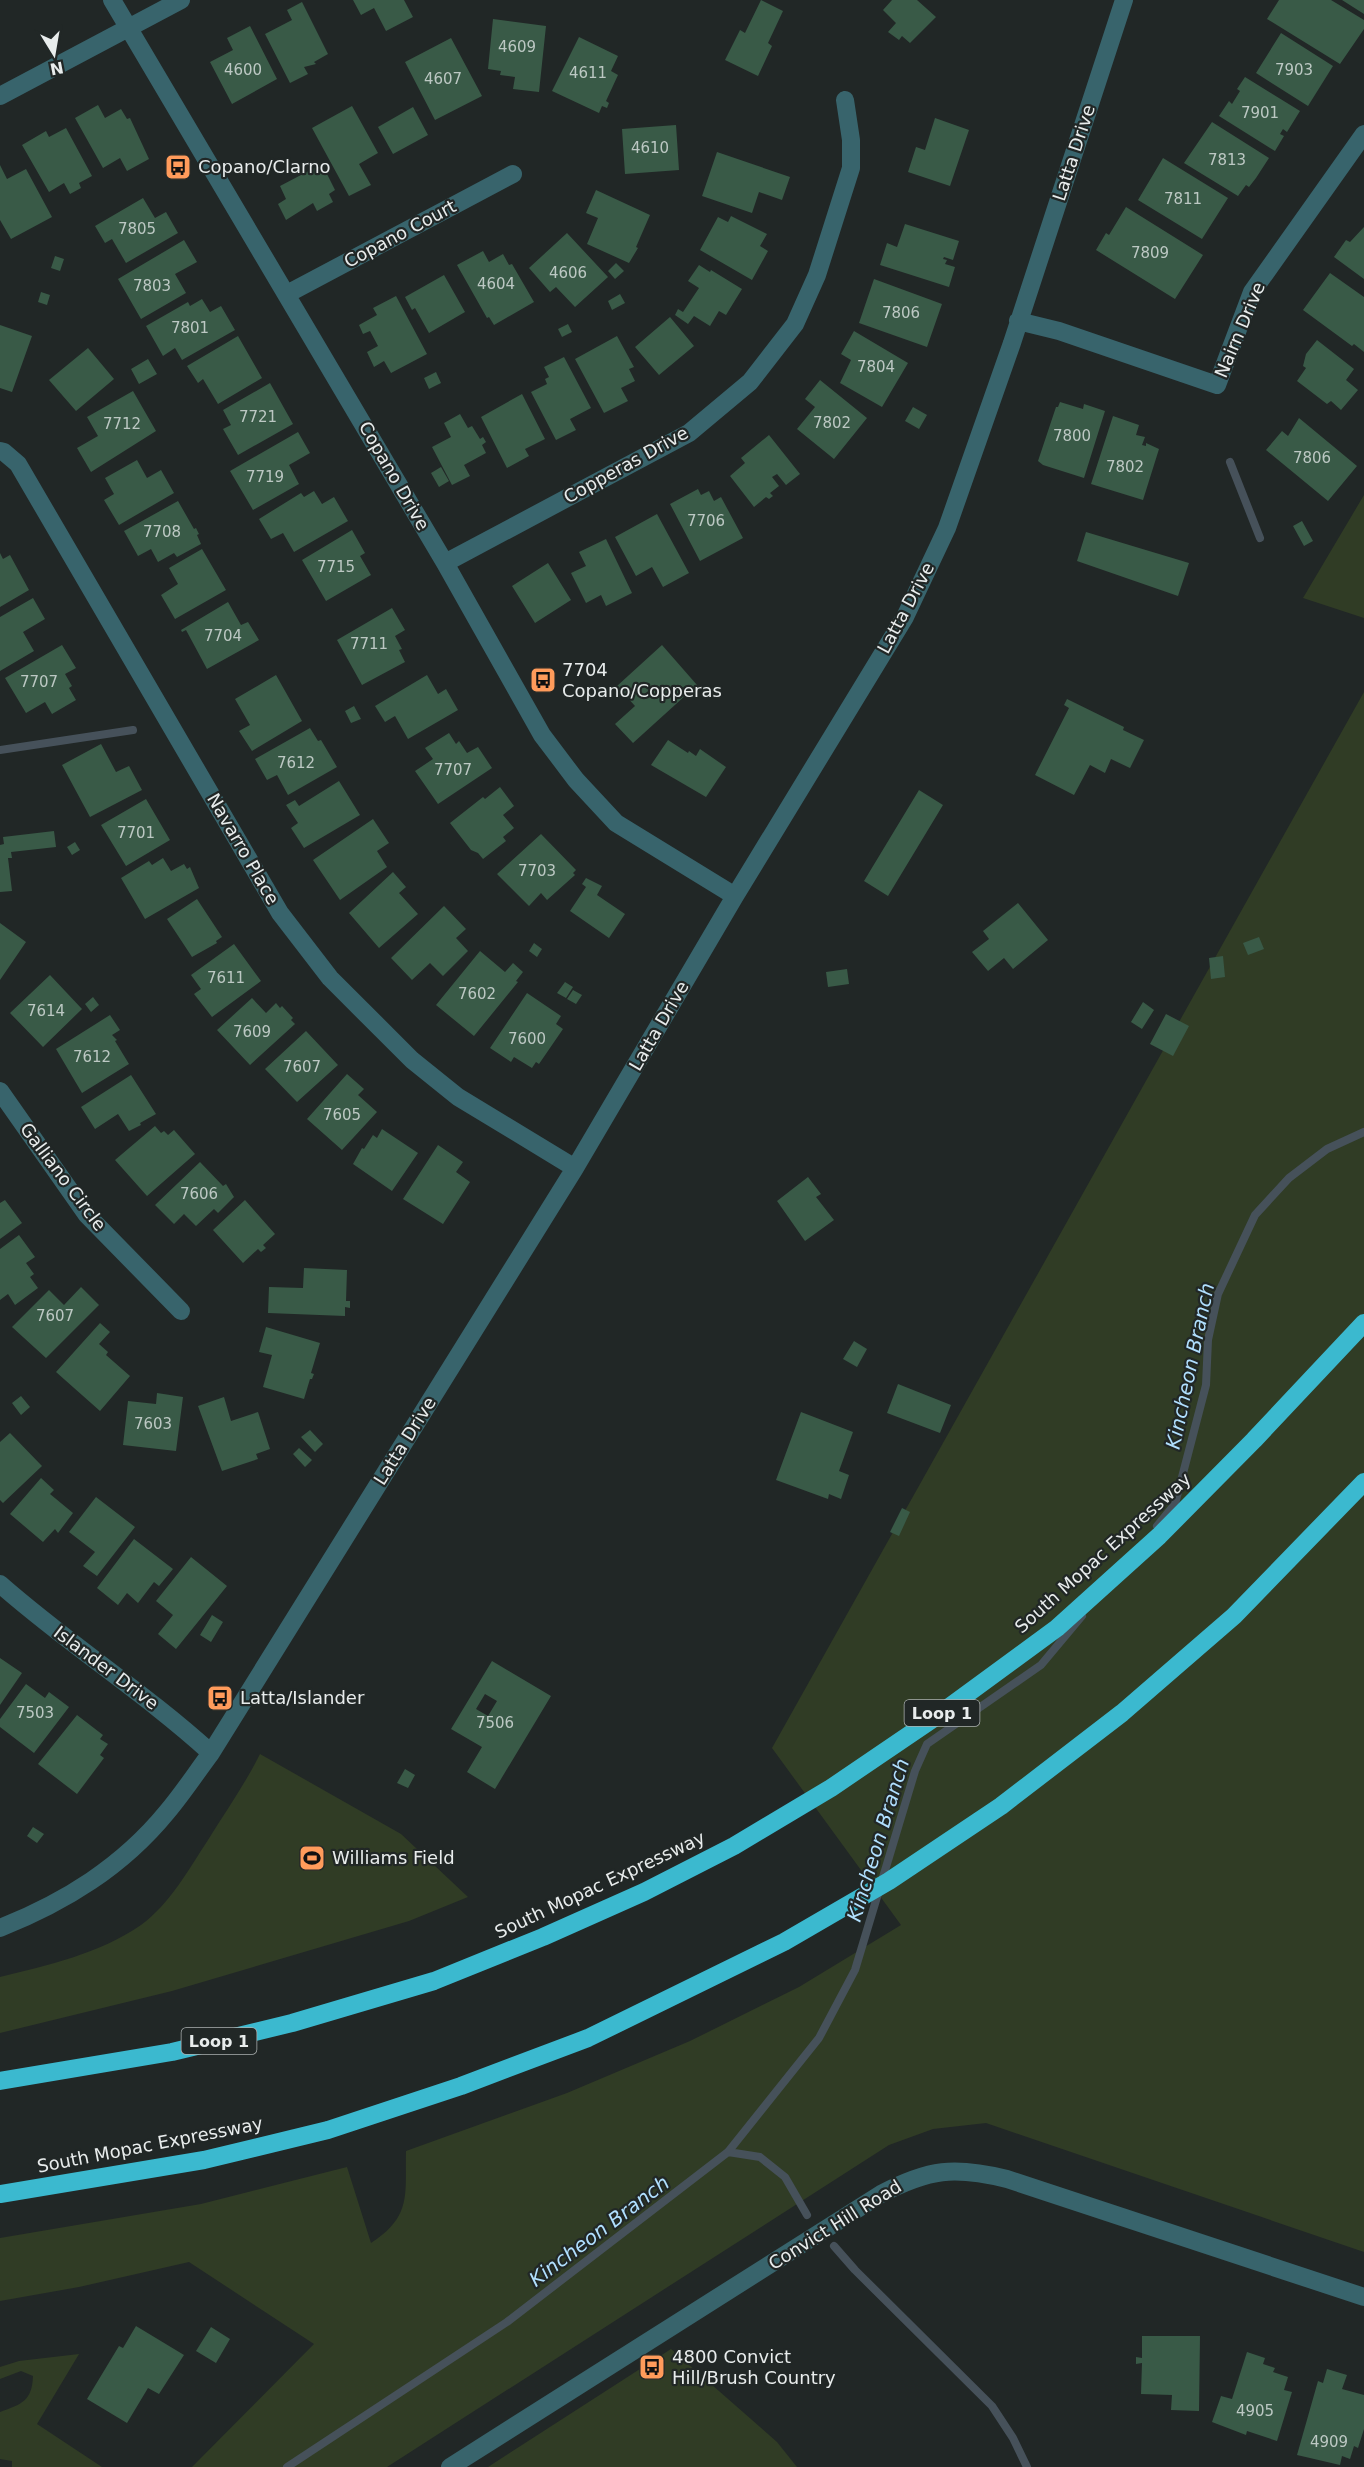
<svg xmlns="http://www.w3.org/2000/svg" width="1364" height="2467" font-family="'DejaVu Sans',sans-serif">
<rect width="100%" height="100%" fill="#212726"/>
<path fill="#303c25" d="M1364 495V618L1303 598Z
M1364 692V2252L986 2123 933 2129 889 2145 387 2467H192L314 2344 189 2262 79 2287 0 2301V2238L201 2204 347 2167 371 2243C412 2216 405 2195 406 2151L567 2093 690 2041 799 1987 901 1925 772 1748Z
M260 1754 401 1834 468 1897 409 1921 172 1991 0 2033V1977C48 1965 99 1954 141 1925 170 1904 189 1869 208 1840 226 1811 245 1784 260 1754Z
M671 2349 777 2442 797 2467H488Z
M79 2354 37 2424 102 2467H12V2461L0 2459V2412C22 2404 32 2401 33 2376L21 2371 0 2379V2367L19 2361Z"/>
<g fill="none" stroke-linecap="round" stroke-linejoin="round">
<path stroke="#46515a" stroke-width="8" d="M1230 462 1260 538
M0 750 133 730
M1157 1526 1175 1504 1206 1385 1208 1340 1218 1294 1255 1215 1289 1178 1327 1149 1364 1132
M728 2152 760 2157 785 2177 807 2215
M834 2246 855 2270 992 2406 1013 2438 1027 2467
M287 2467 507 2322 728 2152 819 2038 855 1970 915 1771 927 1744 1041 1665 1082 1616"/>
</g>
<path fill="#395a47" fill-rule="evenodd" d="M353 0H404L413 17 386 31 374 8 361 15Z
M761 0 783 11 768 43 772 46 758 76 725 60 740 30 745 33Z
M892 0H917L936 17 910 43 902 36 899 40 888 32 896 23 883 10Z
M1279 0H1331L1364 20V29L1340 64 1267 19Z
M1342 0H1364V14Z
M302 2 328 54 314 62 316 64 304 67 308 74 290 83 265 34 292 20 287 10Z
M493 19 546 26 539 92 513 89 515 77 500 75 501 71 488 69Z
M250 26 277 79 232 104 210 62 233 50 227 38Z
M1281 33 1333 66 1308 106 1256 73Z
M579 37 618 56 611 71 618 75 606 101 609 103 607 108 602 106 599 113 552 91Z
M451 38 482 96 435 120 405 62Z
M1245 77 1300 111 1287 132 1283 129 1280 134 1284 136 1275 151 1219 116 1229 101 1232 104 1240 91 1237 89Z
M98 105 105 118 121 109 127 119 130 118 149 159 127 171 120 158 103 168 75 118Z
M352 106 378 153 359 164 371 185 349 196 312 128Z
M413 107 428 135 393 154 378 127Z
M935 118 969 130 950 186 908 172 916 147 925 150Z
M1212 122 1269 158 1256 178 1249 187 1246 185 1238 196 1184 163Z
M676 125 679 170 625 174 622 129Z
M66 128 92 176 79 183 81 188 70 194 64 183 49 192 22 145 46 131 49 137Z
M717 152 790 177 782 200 759 192 752 213 702 196Z
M1163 158 1228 198 1202 239 1138 200Z
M322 164 335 190 329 194 333 202 317 211 313 203 286 220 278 204 286 199 280 186Z
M0 165 7 179 26 169 52 217 11 239 0 220Z
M596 190 650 215 636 247 638 248 629 263 587 244 598 218 586 213Z
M143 198 155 218 166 212 178 233 126 263 112 239 105 243 95 226Z
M1126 207 1203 255 1175 299 1096 250 1106 233 1109 235Z
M731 216 767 234 760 246 768 251 752 280 700 250 718 217 728 222Z
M905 224 959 241 953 260 944 257 943 259 947 260 945 264 955 267 949 287 880 265 887 243 897 247Z
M1364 227V279L1334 257 1346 240 1350 242Z
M567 233 608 277 575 307 556 287 550 292 529 268Z
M184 240 197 262 175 274 186 293 141 319 118 279Z
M483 251 489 262 503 254 509 265 512 264 534 302 494 325 489 317 487 318 457 265Z
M55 256 64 259 60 271 51 268Z
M616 263 624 271 615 279 608 271Z
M699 265 710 272 711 270 742 289 726 315 719 311 710 326 694 316 688 324 675 315 678 309 683 312 699 288 688 281Z
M1330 273 1364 297V352L1354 344 1352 346 1303 310Z
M444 275 465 312 429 333 415 308 412 310 405 297Z
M874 279 942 304 927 347 859 323Z
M41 292 50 295 47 305 38 302Z
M620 294 625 303 612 310 608 301Z
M396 296 427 354 391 373 384 361 374 367 367 352 378 346 370 331 363 334 359 325 377 315 373 308Z
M202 299 210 312 221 306 235 330 182 360 175 348 163 356 146 326 188 302 190 306Z
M670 317 694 346 659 375 635 347Z
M568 324 572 332 562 337 558 329Z
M0 325 32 336 12 392 0 388Z
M854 331 908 363 882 407 840 383 851 360 841 354Z
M238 336 262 378 218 404 203 379 198 383 187 366Z
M617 336 634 367 629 369 635 381 621 388 628 401 604 413 575 359Z
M1317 340 1354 369 1346 380 1358 390 1341 410 1331 401 1327 404 1297 381 1306 368 1303 366 1306 354Z
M88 348 114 379 76 411 49 380Z
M564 357 591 408 570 419 576 430 556 440 531 392 547 384 545 379 549 377 544 367Z
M148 359 157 374 139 384 131 369Z
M436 372 441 383 429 389 424 378Z
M820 380 867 418 834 459 797 429 815 407 805 399Z
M270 383 293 424 238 455 223 429 231 425 223 410Z
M133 391 156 431 91 472 77 448 98 436 87 417Z
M522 394 545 439 525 449 529 456 507 468 481 417Z
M1060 402 1083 409 1084 404 1105 411 1084 478 1043 465 1038 461 1056 407H1058Z
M913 407 927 415 919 429 905 421Z
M460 414 468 428 472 426 480 439 483 437 486 442 482 445 486 453 464 465 470 476 452 485 432 447 451 437 444 423Z
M1113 416 1139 425 1136 435 1145 437 1142 445 1146 446V443L1159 449 1143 500 1091 484Z
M1299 418 1357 466 1328 501 1266 450 1282 431 1288 436Z
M298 432 310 453 289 465 299 484 253 510 230 471Z
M769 435 800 474 786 485 777 474 772 477 779 486 770 493 773 496 769 499 766 497 754 507 730 476 745 463 741 458Z
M137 460 147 478 161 470 174 493 119 525 104 500 114 494 105 478Z
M441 467 449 481 439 487 431 473Z
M698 489 701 495 709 491 714 501 721 497 743 538 700 561 670 504Z
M314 491 322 504 334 497 348 521 294 552 283 533 271 539 259 519 301 493 304 497Z
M178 501 194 529 196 528 199 534 197 535 201 544 177 557 174 553 158 562 151 549 138 556 124 531Z
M657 514 689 573 663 587 652 567 636 576 615 537Z
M1302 521 1313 541 1304 546 1293 526Z
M352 530 365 553 360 556 371 575 326 601 302 560Z
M1086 532 1189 563 1178 596 1077 561Z
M606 539 632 593 606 606 601 595 586 603 571 573 586 566 579 552Z
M202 549 226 590 175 619 161 595 178 584 169 568Z
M0 553 3 559 10 555 29 590 0 607Z
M548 563 571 600 535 623 512 586Z
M33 598 45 619 23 632 34 651 0 671V617Z
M228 602 241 625 248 622 259 640 207 669 186 630 182 632 181 630Z
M392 608 405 630 395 636 402 649 399 650 405 662 362 685 337 640Z
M62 645 76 668 65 674 72 686 69 688 76 700 52 714 45 702 26 713 5 678Z
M662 645 697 685 633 743 615 724 635 706 617 686Z
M276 675 302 721 252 751 239 731 250 725 235 699Z
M427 675 438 694 446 689 458 710 408 739 395 716 385 722 375 706Z
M1067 699 1124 727 1123 730 1144 740 1130 768 1111 759 1105 773 1090 765 1074 795 1035 775 1069 708 1064 705Z
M354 706 361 719 351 723 345 711Z
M310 728 318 741 321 740 337 767 288 795 277 775 267 780 255 759Z
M449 733 456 744 459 741 467 753 478 747 492 768 438 804 415 771 433 759 425 748Z
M668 740 688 753 689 751 696 756 700 749 726 767 706 797 651 765Z
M101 744 116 772 129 766 142 790 90 817 62 765Z
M339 781 360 815 304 848 291 828 298 823 286 805 295 800 299 806Z
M500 787 514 806 503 815 514 828 503 837 506 841 483 859 478 853 471 850 450 823 483 797 485 799Z
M919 790 943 805 888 896 864 881Z
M146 799 170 840 126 866 101 825Z
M373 819 389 843 377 851 387 867 340 900 313 860Z
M54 831 56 847 11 852 12 858H8L12 891 0 892V845L4 844 3 837Z
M541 834 576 870 573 873 575 875 547 900 541 893 529 906 497 874Z
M75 842 80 850 72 855 67 847Z
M163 858 171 871 184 864 187 869 190 867 199 888 145 919 121 878 149 861 152 865Z
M393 872 406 887 399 893 418 914 379 948 349 913Z
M586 878 602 886 597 895 625 914 609 938 570 911 586 887 582 884Z
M197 899 222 937 216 941 217 943 192 957 167 919Z
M1018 903 1048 940 1013 969 1004 958 988 971 972 952 989 939 983 931Z
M444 906 466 929 456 938 468 951 443 976 430 963 412 980 391 958Z
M0 923 26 942 0 980Z
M1259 937 1264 949 1248 955 1243 943Z
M534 943 542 949 537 957 529 951Z
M234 944 261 981 212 1017 194 994 201 989 191 975Z
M480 951 505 972 513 963 523 972 516 981 518 982 474 1036 436 1005Z
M1223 956 1225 977 1211 979 1209 958Z
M847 969 849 984 828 987 826 972Z
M50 975 82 1009 43 1047 10 1013Z
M565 982 573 987 566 998 557 993Z
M573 990 582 995 576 1004 567 999Z
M527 993 561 1016 556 1024 563 1029 539 1064 536 1062 532 1068 514 1057 511 1062 490 1048Z
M93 997 99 1005 91 1012 85 1004Z
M252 998 266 1013 276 1003 280 1008 282 1006 293 1018 291 1020 295 1024 250 1065 217 1030Z
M1143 1002 1154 1010 1142 1029 1131 1022Z
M1166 1014 1189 1026 1173 1056 1150 1044Z
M110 1015 120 1030 112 1035 117 1040 115 1041 129 1064 82 1093 56 1049Z
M306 1031 338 1065 297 1102 265 1069Z
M347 1074 364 1089 358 1095 377 1112 342 1150 307 1119Z
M131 1075 156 1114 140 1123 141 1125 129 1131 118 1114 95 1129 81 1107Z
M155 1126 161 1133 164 1131 168 1135 174 1130 195 1154 147 1196 115 1160Z
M382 1129 418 1153 392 1191 353 1164 362 1148 364 1149 373 1135 377 1138Z
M438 1145 463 1162 456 1172 470 1182 443 1224 403 1199Z
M200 1162 223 1186 226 1184 234 1197 218 1213 214 1209 196 1226 184 1214 174 1224 155 1205Z
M808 1177 821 1194 816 1197 834 1220 805 1241 777 1201Z
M5 1200 22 1223 0 1239V1203Z
M245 1200 275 1234 263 1245 266 1248 261 1252 258 1249 243 1263 213 1230Z
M19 1235 35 1257 26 1263 34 1274 30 1277 38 1288 15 1305 8 1294 0 1300V1249Z
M304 1268 347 1270 346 1301H350V1308L345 1307V1316L268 1313 269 1287 303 1288Z
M81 1287 99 1305 46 1358 12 1327 49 1290 64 1305Z
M100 1323 110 1332 99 1344 108 1352 106 1355 130 1376 100 1411 56 1372Z
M266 1327 320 1343 311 1373 314 1374 312 1379H310L304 1399 263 1387 272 1355 259 1352Z
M854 1341 867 1349 857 1367 843 1359Z
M898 1384 951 1405 940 1433 887 1413Z
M157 1393 183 1397 176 1451 123 1445 128 1401 156 1404Z
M21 1396 30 1407 21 1415 12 1403Z
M224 1397 231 1421 258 1412 270 1449 256 1454 258 1459 222 1471 198 1406Z
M801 1412 853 1432 839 1471 849 1475 841 1499 829 1494 828 1499 776 1480Z
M310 1430 323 1444 315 1452 301 1437Z
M10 1433 42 1466 3 1503 0 1500V1442Z
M299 1448 312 1460 305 1467 293 1454Z
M41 1478 54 1490 50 1494 73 1513 58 1533 55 1529 43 1542 10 1514Z
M96 1497 135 1527 97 1576 83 1566 95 1552 69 1532Z
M902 1508 910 1512 899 1536 890 1532Z
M134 1539 173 1569 159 1586 154 1582 138 1603 127 1593 118 1605 97 1588Z
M191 1557 227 1586 176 1649 158 1634 173 1615 156 1601Z
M212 1615 223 1622 211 1642 200 1635Z
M0 1658 22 1673 0 1705Z
M492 1661 551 1696 495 1789 467 1772 482 1747 451 1729ZM485 1694 497 1701 488 1716 476 1709Z
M26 1684 45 1698 49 1692 69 1707 34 1753 0 1727V1719Z
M77 1715 103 1735 100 1739 108 1744 100 1755 104 1758 77 1794 38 1764Z
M405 1769 415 1775 408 1788 397 1783Z
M33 1827 44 1834 37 1843 27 1836Z
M136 2326 184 2355 159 2394 148 2388 127 2423 87 2399 119 2346 123 2348Z
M211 2327 230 2339 216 2363 196 2351Z
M1142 2336H1200L1199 2411 1171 2410 1172 2395 1141 2394 1142 2363 1136 2364V2357L1142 2358Z
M1247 2352 1265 2358 1263 2364 1275 2368 1273 2372 1288 2377 1284 2390 1292 2392 1277 2441 1247 2431 1246 2435 1212 2422 1221 2396 1232 2399Z
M1327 2369 1347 2375 1342 2389 1364 2395V2429L1358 2448 1354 2446 1350 2459 1342 2456 1340 2465 1297 2455 1318 2381 1323 2383Z"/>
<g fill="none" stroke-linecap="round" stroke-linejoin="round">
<path stroke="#38646c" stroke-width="18" d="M112 0 445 563 542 735 576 780 616 823 735 896
M0 96 181 0
M287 294 513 174
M1018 321 1059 331 1217 385 1252 292 1364 134
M0 451 4 452 18 464 280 913 330 978 412 1060 458 1097 575 1168
M445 563 689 433 750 382 795 324 817 275 851 168V140L845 100
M0 1091 87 1215 181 1311
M0 1584C68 1644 144 1692 211 1753
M0 1928C65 1902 122 1867 167 1812 183 1793 196 1773 211 1753L575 1168 735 896 905 617 947 528 1012 343 1124 0
M450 2467 881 2194C929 2169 954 2166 1007 2179L1364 2297"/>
<path stroke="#3bb9cf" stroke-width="18" d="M0 2081 172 2052 292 2023 434 1981 543 1937 644 1892 734 1846 831 1788 937 1716 1057 1628 1159 1536 1254 1440 1364 1323
M0 2194 204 2160 328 2130 461 2086 588 2038 784 1942 889 1881 1001 1806 1122 1713 1234 1616 1364 1482"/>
</g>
<defs>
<g id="bus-square" transform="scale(1.35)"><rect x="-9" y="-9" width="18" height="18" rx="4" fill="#ff9b5b" stroke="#212726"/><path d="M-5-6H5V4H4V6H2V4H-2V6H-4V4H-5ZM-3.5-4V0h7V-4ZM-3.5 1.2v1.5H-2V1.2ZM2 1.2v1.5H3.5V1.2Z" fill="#111"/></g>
<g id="stadium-square" transform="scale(1.35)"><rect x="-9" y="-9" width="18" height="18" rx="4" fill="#ff9b5b" stroke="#212726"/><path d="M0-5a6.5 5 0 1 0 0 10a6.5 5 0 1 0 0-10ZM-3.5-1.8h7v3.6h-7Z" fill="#111"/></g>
</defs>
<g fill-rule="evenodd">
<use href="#bus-square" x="178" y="167"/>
<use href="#bus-square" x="543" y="680"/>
<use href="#bus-square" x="220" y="1698"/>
<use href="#stadium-square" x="312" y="1858"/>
<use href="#bus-square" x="652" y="2367"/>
</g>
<g text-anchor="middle" stroke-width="4.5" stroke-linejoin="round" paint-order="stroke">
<g font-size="15" fill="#bcc8c3">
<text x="517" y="52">4609</text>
<text x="243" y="75">4600</text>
<text x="1294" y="75">7903</text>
<text x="588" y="78">4611</text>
<text x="443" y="84">4607</text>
<text x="1260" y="118">7901</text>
<text x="650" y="153">4610</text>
<text x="1227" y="165">7813</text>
<text x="1183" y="204">7811</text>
<text x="137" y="234">7805</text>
<text x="1150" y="258">7809</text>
<text x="568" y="278">4606</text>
<text x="496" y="289">4604</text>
<text x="152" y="291">7803</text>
<text x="901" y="318">7806</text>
<text x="190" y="333">7801</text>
<text x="876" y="372">7804</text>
<text x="258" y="422">7721</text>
<text x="832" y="428">7802</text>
<text x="122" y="429">7712</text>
<text x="1072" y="441">7800</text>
<text x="1312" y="463">7806</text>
<text x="1125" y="472">7802</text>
<text x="265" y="482">7719</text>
<text x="706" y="526">7706</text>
<text x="162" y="537">7708</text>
<text x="336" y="572">7715</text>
<text x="223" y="641">7704</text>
<text x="369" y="649">7711</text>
<text x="39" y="687">7707</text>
<text x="296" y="768">7612</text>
<text x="453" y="775">7707</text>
<text x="136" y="838">7701</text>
<text x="537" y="876">7703</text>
<text x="226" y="983">7611</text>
<text x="477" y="999">7602</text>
<text x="46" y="1016">7614</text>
<text x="252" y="1037">7609</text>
<text x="527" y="1044">7600</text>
<text x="92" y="1062">7612</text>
<text x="302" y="1072">7607</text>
<text x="342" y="1120">7605</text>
<text x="199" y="1199">7606</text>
<text x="55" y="1321">7607</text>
<text x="153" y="1429">7603</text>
<text x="35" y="1718">7503</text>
<text x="495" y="1728">7506</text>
<text x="1255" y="2416">4905</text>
<text x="1329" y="2447">4909</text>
</g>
<g fill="#212726" stroke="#acb1b1" stroke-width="1.5">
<rect x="904.5" y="1700" width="75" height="26" rx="4.5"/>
<rect x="181.5" y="2028" width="75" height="26" rx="4.5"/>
</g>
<g font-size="16" font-weight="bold" fill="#e8ecec">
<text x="942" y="1719">Loop 1</text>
<text x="219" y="2047">Loop 1</text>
</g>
<g font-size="18" fill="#e8ecec" stroke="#212726">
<text transform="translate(1074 153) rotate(-72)" y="6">Latta Drive</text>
<text transform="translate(400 234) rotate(-28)" y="6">Copano Court</text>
<text transform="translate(1240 330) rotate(-67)" y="6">Nairn Drive</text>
<text transform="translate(626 465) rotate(-29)" y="6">Copperas Drive</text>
<text transform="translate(394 476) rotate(60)" y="6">Copano Drive</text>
<text transform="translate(906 608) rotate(-62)" y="6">Latta Drive</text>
<text transform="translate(243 849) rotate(60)" y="6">Navarro Place</text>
<text transform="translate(659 1026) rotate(-60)" y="6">Latta Drive</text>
<text transform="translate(63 1177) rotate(53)" y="6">Galliano Circle</text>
<text transform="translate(405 1441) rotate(-58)" y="6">Latta Drive</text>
<text transform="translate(1103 1553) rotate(-42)" y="6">South Mopac Expressway</text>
<text transform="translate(106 1668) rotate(37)" y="6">Islander Drive</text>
<text transform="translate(600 1885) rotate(-25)" y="6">South Mopac Expressway</text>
<text transform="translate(150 2145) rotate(-11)" y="6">South Mopac Expressway</text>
<text transform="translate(835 2225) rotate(-32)" y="6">Convict Hill Road</text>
</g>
<g font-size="18" fill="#e8ecec" stroke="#212726" text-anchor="start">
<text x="198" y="173">Copano/Clarno</text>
<text x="562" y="676">7704<tspan x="562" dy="21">Copano/Copperas</tspan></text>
<text x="240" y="1704">Latta/Islander</text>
<text x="332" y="1864">Williams Field</text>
<text x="672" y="2363">4800 Convict<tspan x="672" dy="21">Hill/Brush Country</tspan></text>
</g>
<g font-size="20" font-style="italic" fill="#b0dffe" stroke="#212726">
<text transform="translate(1190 1366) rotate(-78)" y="7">Kincheon Branch</text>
<text transform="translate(878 1840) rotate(-73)" y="7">Kincheon Branch</text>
<text transform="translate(599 2231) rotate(-37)" y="7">Kincheon Branch</text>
</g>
</g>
<g transform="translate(54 54) rotate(169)" stroke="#212726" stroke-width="4.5" paint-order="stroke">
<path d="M0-4.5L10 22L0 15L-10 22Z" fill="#e8ecec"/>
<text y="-9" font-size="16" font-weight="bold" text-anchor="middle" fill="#e8ecec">N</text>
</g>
</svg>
